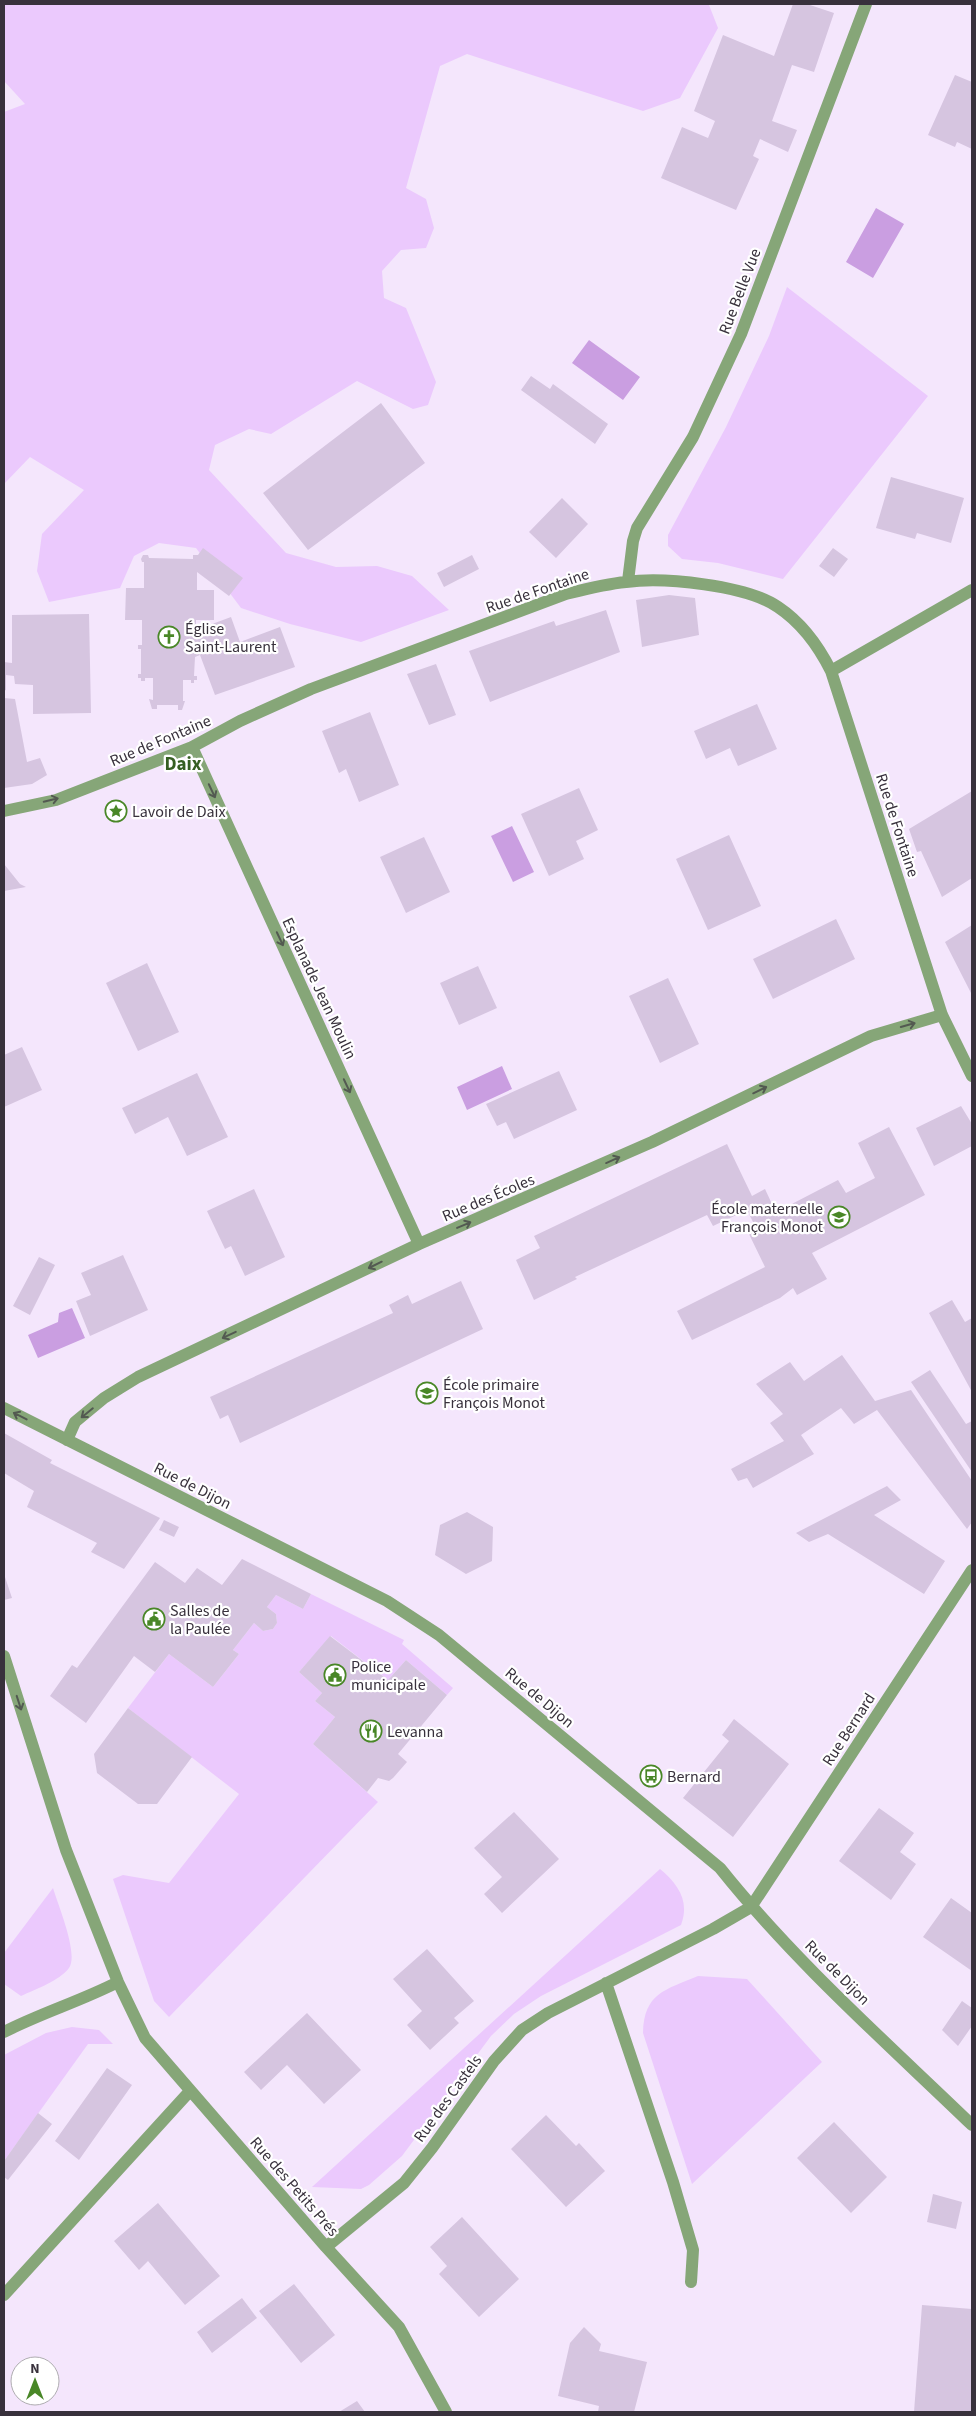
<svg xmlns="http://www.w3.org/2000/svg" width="976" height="2416" font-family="'Source Sans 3',sans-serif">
<rect width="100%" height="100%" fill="#f4e6fc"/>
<path fill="#ebc9fd" d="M4 4 709 5 718 28 680 98 643 111 467 54 440 66 406 188 426 199 434 228 426 248 401 250 382 271 384 298 406 308 436 382 428 405 413 409 357 381 271 434 249 429 215 445 209 470 286 553 336 567 377 566 412 576 449 610 361 642 290 624 241 608 196 548 159 543 134 556 120 588 49 602 37 571 42 534 84 490 30 457 4 484V112L25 104 4 81Z
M787 287 928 396 783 579 718 563 682 559 668 546V535L726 427 769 336Z
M311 1594 404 1640 402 1644 453 1688 447 1695 406 1660 388 1680 331 1636 299 1672 322 1693 315 1701 335 1717 313 1744 378 1802 169 2017 154 2001 113 1879 123 1875 169 1883 239 1794 128 1708 169 1654 213 1687 239 1654 233 1650 254 1623 263 1631 273 1629 277 1623 276 1614 267 1607 276 1595 303 1609Z
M660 1869C678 1884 690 1901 681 1925L541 1996 514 2014 491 2036 402 2156 369 2185 361 2189 312 2187Z
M53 1888C58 1905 79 1954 69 1968 59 1981 36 1989 21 1996L4 1984V1953Z
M698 1976 747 1979 822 2062 692 2184 643 2033C644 1993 665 1990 698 1976Z
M72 2027 99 2030 113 2044H88L4 2161V2055L46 2033Z"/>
<path fill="#ca9ee1" d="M876 208 904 224 873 278 846 262Z
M589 340 640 377 623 400 572 363Z
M512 826 534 872 513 882 491 836Z
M502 1066 512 1089 467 1110 457 1087Z
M72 1308 85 1338 38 1358 28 1335 58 1322 59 1313Z"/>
<path fill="#d6c5e0" d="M793 4H807L834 13 814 72 792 65 772 121 797 130 788 152 760 139 753 156 759 159 736 210 661 178 682 127 708 138 715 121 694 111 723 35 774 56Z
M955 75 972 82V149L957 142 955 147 928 135Z
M531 376 550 389 553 384 608 424 595 444 521 390Z
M381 403 425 463 308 550 263 493Z
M891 477 964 498 951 543 917 533 915 539 876 528Z
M562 498 588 524 556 558 529 532Z
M203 548 243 578 229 596 197 572V590H214V620H196V630L231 617 240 642 280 627 295 667 215 695 200 655 195 657 194 676H197V680H194V683H191V680H183V701H185L182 710H178V705H157V709H152L149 699 153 700V678H145V681H141V678H138V674H141V649H138V645H142V620H125L126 588H144V562H142L141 559 143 555H148L149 558 193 559V555H198Z
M833 548 848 559 834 577 819 566Z
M472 555 479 569 444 587 437 573Z
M669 595 695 598 699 635 642 647 636 600Z
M606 610 620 652 490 702 469 651 554 621 556 626Z
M89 614 91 713 33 714V685L15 684 14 676 6 675V690L4 691V662L12 663V615Z
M436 664 456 715 429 725 407 674Z
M4 698 15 699 27 762 40 758 47 775 32 784 4 788Z
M757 704 777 749 738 766 730 748 706 759 694 731Z
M370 712 399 785 359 802 346 769 339 773 322 731Z
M579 788 598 830 576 841 584 859 549 876 521 814Z
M972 791V878L942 897 921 851 917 852 909 829Z
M729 835 761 906 708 930 676 859Z
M424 837 450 892 406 913 380 857Z
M4 864 20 884 26 887 4 891Z
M836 919 855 959 773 999 753 959Z
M972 925V995L945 942Z
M147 963 179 1032 138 1051 106 983Z
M478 966 497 1008 459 1025 440 983Z
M668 978 699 1044 660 1063 629 996Z
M22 1047 42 1090 4 1107V1055Z
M559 1071 577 1110 514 1139 506 1122 497 1126 486 1104Z
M197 1073 228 1137 187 1156 168 1117 135 1134 122 1108Z
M961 1106 972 1124V1146L934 1166 916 1128Z
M889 1127 925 1195 812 1253 827 1279 797 1295 793 1288 780 1298 692 1340 677 1311 765 1267 748 1232 756 1228 747 1210 713 1226 707 1215 575 1277 577 1279 534 1300 516 1260 540 1248 534 1236 727 1144 752 1196 765 1189 778 1217 789 1212 786 1207 838 1180 846 1193 875 1178 858 1143Z
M254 1189 285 1257 245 1276 231 1246 225 1249 207 1211Z
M123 1255 148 1310 90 1336 76 1301 91 1295 81 1273Z
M39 1257 55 1265 30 1315 13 1306Z
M461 1281 483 1329 240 1443 228 1415 220 1419 210 1397 393 1313 389 1305 408 1295 412 1304Z
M952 1300 965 1322 972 1318V1392L929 1313Z
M842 1355 875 1401 911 1390 972 1481V1522L967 1529 877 1410 854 1424 841 1408 801 1435 814 1454 753 1488 747 1478 738 1481 731 1469 784 1441 770 1423 783 1414 756 1384 790 1362 804 1381Z
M930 1370 966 1424 972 1421V1472L911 1382Z
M4 1433 52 1460 50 1463 160 1518 124 1569 91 1552 97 1543 27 1507 34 1491 4 1473Z
M887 1486 901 1500 874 1515 945 1561 924 1594 828 1534 809 1542 796 1533Z
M467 1512 493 1527 492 1561 466 1574 435 1555 440 1525Z
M164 1520 179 1527 174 1537 159 1530Z
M242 1559 311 1594 303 1609 276 1595 267 1607 276 1614 277 1623 273 1629 263 1631 254 1623 233 1650 239 1654 213 1687 169 1654 155 1672 134 1656 86 1723 50 1696 72 1665 77 1668 155 1562 185 1583 197 1568 222 1585Z
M4 1574 12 1598 4 1600Z
M330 1636 388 1680 406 1660 447 1695 398 1754 407 1762 393 1778 389 1781 378 1778 367 1792 313 1744 335 1717 315 1701 322 1693 299 1672Z
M128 1708 192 1757 157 1804H138L97 1773 94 1754Z
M734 1719 789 1764 733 1837 683 1798 729 1741 722 1735Z
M879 1808 914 1833 900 1852 916 1864 891 1900 839 1861Z
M514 1812 559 1859 502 1913 484 1894 502 1877 474 1848Z
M951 1898 972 1913V1971L923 1937Z
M427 1949 474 2001 454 2018 459 2023 430 2050 407 2025 422 2011 393 1979Z
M962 2001 972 2008V2026L958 2046 942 2030Z
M307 2013 361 2070 324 2104 287 2065 261 2090 244 2072Z
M107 2068 132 2085 79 2160 55 2141Z
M38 2113 52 2124 8 2180 4 2177V2161Z
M546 2115 576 2146 579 2143 605 2171 566 2207 511 2149Z
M834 2122 887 2177 851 2213 797 2158Z
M933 2194 962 2202 956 2229 927 2222Z
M158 2203 220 2276 185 2305 148 2261 139 2270 114 2241Z
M462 2217 519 2279 479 2317 439 2274 447 2266 430 2247Z
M294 2284 335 2335 301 2363 259 2311Z
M242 2298 257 2318 212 2353 197 2332Z
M922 2305 972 2309V2412H914Z
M584 2327 601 2344 599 2351 647 2362 634 2412H598L599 2406 558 2396 570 2343Z
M357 2401 365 2412H339Z"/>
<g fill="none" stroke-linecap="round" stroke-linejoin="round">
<path stroke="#86a678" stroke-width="12" d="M628 581 633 541 637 528 693 437 741 334 866 4
M831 671 972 590
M192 747 419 1244
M4 811 56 800 192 747 240 721 311 689 566 594C586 589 605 584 626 582 664 577 746 585 778 607 802 623 818 645 831 671L942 1015 972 1076
M4 1408 387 1601 439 1635 720 1868C795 1962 886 2042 972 2125
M67 1440 75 1422 104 1398 138 1377 419 1244 652 1142 871 1036 942 1015
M4 1656 66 1850 118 1982 145 2038 326 2247 399 2327 446 2412
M606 1983 673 2182 693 2250 691 2282
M4 2032C41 2013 81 2001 118 1982
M326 2247 404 2183 432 2148 494 2061 522 2030 548 2013 713 1929 751 1907 972 1570
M4 2295 190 2091"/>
</g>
<defs><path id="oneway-shaft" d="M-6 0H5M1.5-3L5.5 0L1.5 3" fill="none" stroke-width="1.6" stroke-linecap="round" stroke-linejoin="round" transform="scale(1.25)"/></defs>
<g stroke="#535a51">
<use href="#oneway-shaft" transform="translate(212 791) rotate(65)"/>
<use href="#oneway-shaft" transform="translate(51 800) rotate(-14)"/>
<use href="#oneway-shaft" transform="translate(280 939) rotate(65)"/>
<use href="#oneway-shaft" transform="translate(908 1025) rotate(-16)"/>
<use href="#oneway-shaft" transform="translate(347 1086) rotate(65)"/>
<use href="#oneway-shaft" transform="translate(760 1090) rotate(-26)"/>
<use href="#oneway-shaft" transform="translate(613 1160) rotate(-24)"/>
<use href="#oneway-shaft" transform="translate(464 1225) rotate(-23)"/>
<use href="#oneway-shaft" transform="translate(375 1265) rotate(154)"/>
<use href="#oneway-shaft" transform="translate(229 1335) rotate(155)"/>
<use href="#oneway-shaft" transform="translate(87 1413) rotate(141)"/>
<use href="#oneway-shaft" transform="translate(20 1416) rotate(-153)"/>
<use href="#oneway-shaft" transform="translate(19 1703) rotate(72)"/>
</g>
<defs>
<g id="church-ring" transform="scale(1.125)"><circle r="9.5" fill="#fff" stroke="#498727" stroke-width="1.5"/><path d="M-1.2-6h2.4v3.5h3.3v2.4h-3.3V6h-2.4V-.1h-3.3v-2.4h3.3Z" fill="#498727"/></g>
<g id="sight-ring" transform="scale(1.125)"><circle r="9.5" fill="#fff" stroke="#498727" stroke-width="1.5"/><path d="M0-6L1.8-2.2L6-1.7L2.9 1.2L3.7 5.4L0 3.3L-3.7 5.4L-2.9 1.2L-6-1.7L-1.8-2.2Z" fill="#498727"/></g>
<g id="school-ring" transform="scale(1.125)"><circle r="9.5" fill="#fff" stroke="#498727" stroke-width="1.5"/><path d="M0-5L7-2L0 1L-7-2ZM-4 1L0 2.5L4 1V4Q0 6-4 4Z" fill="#498727"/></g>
<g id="civic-ring" transform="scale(1.125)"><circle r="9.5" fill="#fff" stroke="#498727" stroke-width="1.5"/><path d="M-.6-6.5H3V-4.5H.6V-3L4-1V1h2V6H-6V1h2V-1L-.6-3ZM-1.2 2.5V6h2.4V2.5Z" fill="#498727"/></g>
<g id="restaurant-ring" transform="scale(1.125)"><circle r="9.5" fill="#fff" stroke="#498727" stroke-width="1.5"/><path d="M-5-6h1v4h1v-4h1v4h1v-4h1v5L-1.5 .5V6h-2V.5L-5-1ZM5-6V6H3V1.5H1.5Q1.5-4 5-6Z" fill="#498727"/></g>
<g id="bus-ring" transform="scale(1.125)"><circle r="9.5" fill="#fff" stroke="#498727" stroke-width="1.5"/><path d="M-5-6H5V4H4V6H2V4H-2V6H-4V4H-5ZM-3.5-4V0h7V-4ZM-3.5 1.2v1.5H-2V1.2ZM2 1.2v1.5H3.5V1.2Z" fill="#498727"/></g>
</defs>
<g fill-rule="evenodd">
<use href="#church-ring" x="169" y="637"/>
<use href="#sight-ring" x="116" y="811"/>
<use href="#school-ring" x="839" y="1217"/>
<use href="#school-ring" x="427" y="1393"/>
<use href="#civic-ring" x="154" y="1619"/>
<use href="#civic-ring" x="335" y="1675"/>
<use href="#restaurant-ring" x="371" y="1731"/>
<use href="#bus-ring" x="651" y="1776"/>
</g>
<g text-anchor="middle" stroke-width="4.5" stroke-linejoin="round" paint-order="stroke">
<g font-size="16" fill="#38313c" stroke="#fff">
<text transform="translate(739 291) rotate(-69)" y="6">Rue Belle Vue</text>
<text transform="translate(537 590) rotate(-19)" y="6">Rue de Fontaine</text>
<text transform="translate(160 740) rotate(-23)" y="6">Rue de Fontaine</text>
<text transform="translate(898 825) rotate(72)" y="6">Rue de Fontaine</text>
<text transform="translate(320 988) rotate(65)" y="6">Esplanade Jean Moulin</text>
<text transform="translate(488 1197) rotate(-23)" y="6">Rue des Écoles</text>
<text transform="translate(193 1485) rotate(27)" y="6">Rue de Dijon</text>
<text transform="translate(540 1697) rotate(40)" y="6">Rue de Dijon</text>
<text transform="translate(848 1729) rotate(-57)" y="6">Rue Bernard</text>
<text transform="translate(838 1972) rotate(45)" y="6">Rue de Dijon</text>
<text transform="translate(447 2098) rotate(-54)" y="6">Rue des Castels</text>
<text transform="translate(295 2186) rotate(49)" y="6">Rue des Petits Prés</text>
</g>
<g font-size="16" fill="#38313c" stroke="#fff" text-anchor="start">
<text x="185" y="634">Église<tspan x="185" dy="18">Saint-Laurent</tspan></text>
<text x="132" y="817">Lavoir de Daix</text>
<text x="823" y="1214" text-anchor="end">École maternelle<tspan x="823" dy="18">François Monot</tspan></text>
<text x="443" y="1390">École primaire<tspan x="443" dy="18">François Monot</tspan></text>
<text x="170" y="1616">Salles de<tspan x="170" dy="18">la Paulée</tspan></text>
<text x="351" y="1672">Police<tspan x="351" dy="18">municipale</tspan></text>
<text x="387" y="1737">Levanna</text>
<text x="667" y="1782">Bernard</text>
</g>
<g font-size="19" font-weight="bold" fill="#355e22" stroke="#fff">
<text x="183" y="770">Daix</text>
</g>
</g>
<rect width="976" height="2416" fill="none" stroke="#38313c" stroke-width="10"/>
<g transform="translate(35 2381)"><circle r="24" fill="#ffffff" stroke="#afadb1"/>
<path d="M0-4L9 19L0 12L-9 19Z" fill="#498727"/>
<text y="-8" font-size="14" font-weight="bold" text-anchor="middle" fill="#38313c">N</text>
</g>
</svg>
